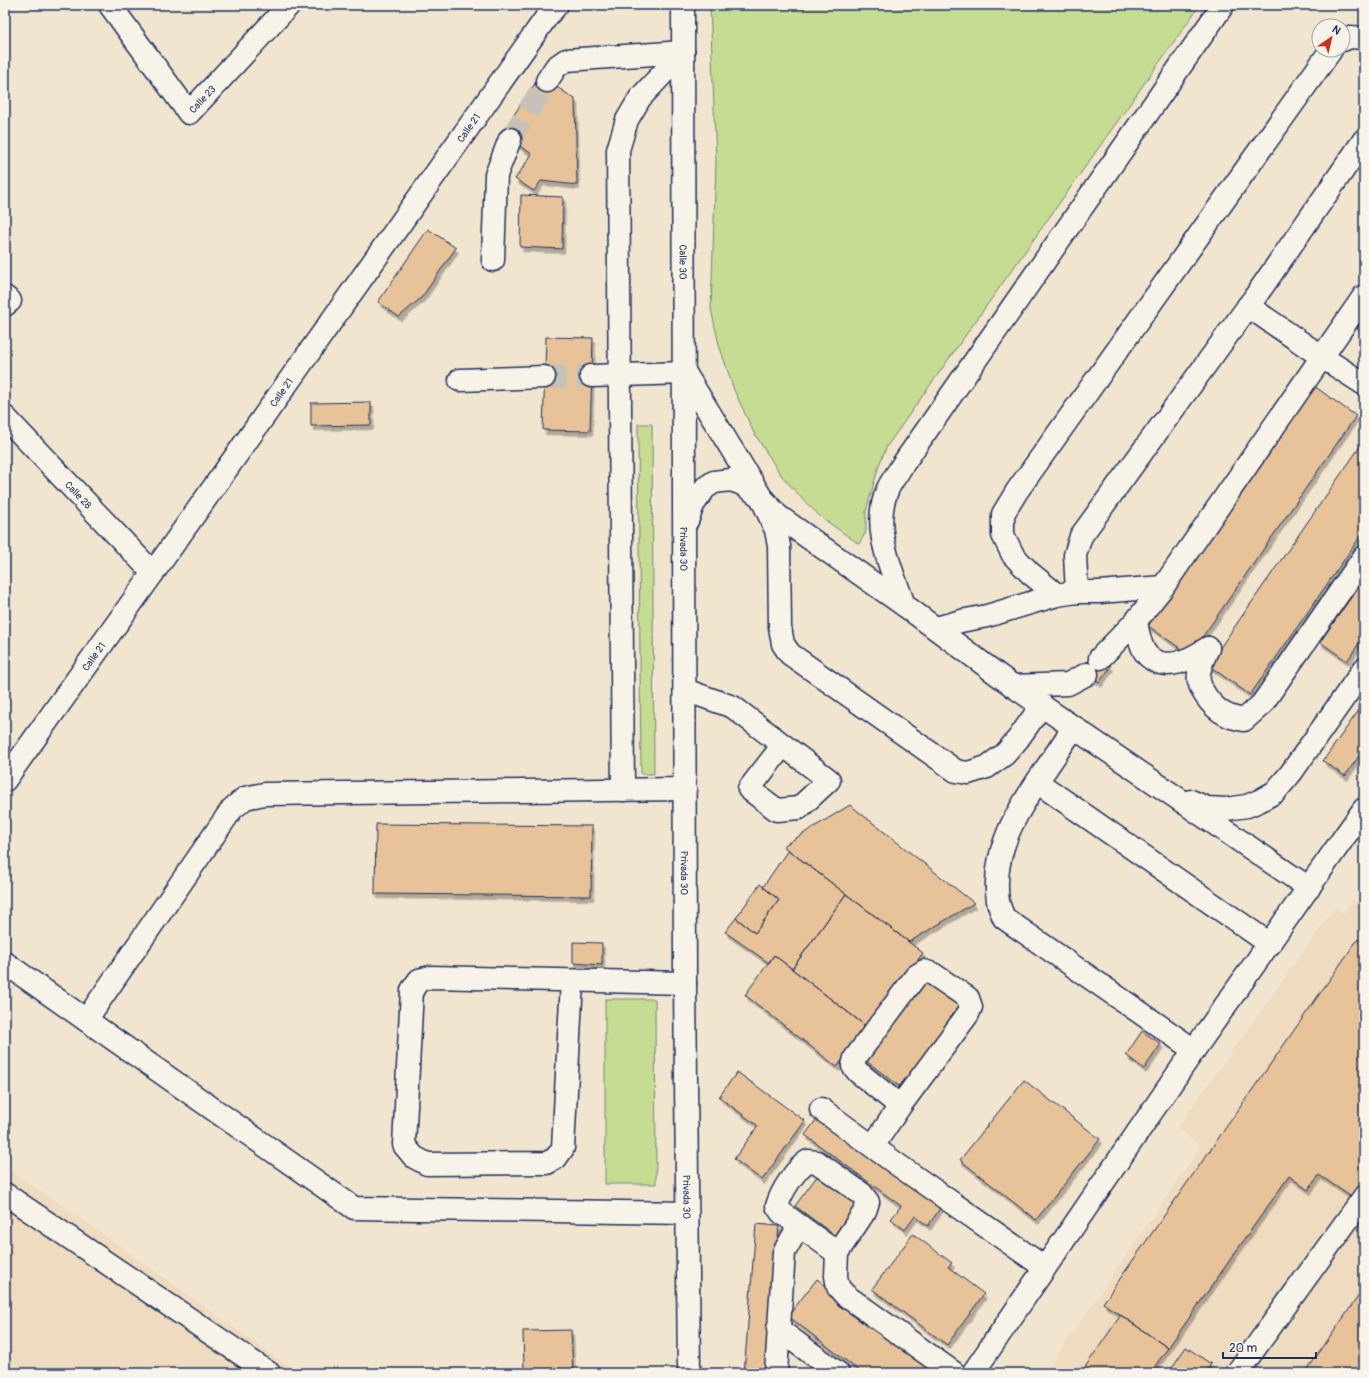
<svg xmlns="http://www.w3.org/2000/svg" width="1369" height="1378" font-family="Pangolin,sans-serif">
<defs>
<filter id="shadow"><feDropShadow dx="2.5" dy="4.5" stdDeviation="0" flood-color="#0004"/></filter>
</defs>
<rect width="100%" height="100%" fill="#f2e5d0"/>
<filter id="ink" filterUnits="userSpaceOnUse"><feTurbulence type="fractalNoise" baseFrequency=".025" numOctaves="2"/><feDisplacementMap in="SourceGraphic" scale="8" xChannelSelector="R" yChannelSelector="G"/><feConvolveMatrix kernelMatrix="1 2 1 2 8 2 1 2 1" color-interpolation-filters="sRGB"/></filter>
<g filter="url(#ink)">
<path fill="#efdbc0" d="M1353 899 1364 906V1373H1045L1201 1146 1177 1128 1335 907 1343 913Z
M5 1167 76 1215 298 1373H5Z"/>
<path fill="#c6dc92" stroke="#708678" d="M710 5H1200L887 446 879 465 866 511V532L859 544 822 518 802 499 781 475 754 433 734 390 719 345 711 309 716 161Z
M638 424H652L654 774H641Z
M605 999H655L656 1184H605Z"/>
<path fill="#e8c399" stroke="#1b2f5e" filter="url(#shadow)" d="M540 76 575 99 577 185 541 181 534 191 515 179 532 154 501 134Z
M521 195 563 197 562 249 520 247Z
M428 229 456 248 422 297 399 317 378 302Z
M1364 318V334L1357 329Z
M546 337 593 338 590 431 543 430Z
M1314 386 1356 416 1190 655 1148 626Z
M371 402V425L311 426V403Z
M1364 441V531L1250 695 1208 665Z
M1364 579V636L1347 661 1320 642Z
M1093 653 1111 666 1099 683 1081 670Z
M1364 703V749L1345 776 1323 761Z
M850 805 974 903 909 942 783 846Z
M376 824 592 826 591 896 375 894Z
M788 850 846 894 792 969 774 955 769 963 725 932 736 918 755 933 779 900 763 887Z
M760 884 779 900 755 933 736 918Z
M846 894 923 953 867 1027 792 969Z
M1358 939 1364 943V1181L1353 1198 1319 1175 1308 1190 1289 1176 1168 1348 1103 1303Z
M573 942 602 943V965L573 963Z
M774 955 867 1027 837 1067 745 995Z
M928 977 967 1006 903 1089 865 1060Z
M1142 1031 1161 1044 1144 1069 1126 1055Z
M737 1072 805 1121 762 1180 734 1159 758 1126 719 1097Z
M1024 1080 1100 1139 1036 1220 960 1160Z
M819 1116 941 1207 928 1226 915 1216 905 1230 891 1219 901 1206 805 1135Z
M821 1171 863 1201 837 1237 795 1206Z
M756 1224 779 1226 767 1373H744Z
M913 1234 952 1263 948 1267 984 1294 947 1345 872 1289Z
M817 1279 934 1369 931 1373H862L788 1316Z
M1364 1288V1373H1305Z
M1121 1315 1168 1348 1150 1373H1081Z
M571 1330 573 1373H471L524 1371 523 1331Z
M1186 1347 1211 1364 1205 1373H1168Z
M815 1359 834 1373H805Z"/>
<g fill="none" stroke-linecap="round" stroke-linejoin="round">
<path stroke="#c7c1b9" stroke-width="22" stroke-dasharray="22 11" stroke-linecap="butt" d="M510 139 547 81
M544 377 591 376"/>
<g stroke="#1b2f5e" stroke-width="25">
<g id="minor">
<path id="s1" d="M110 5 189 113 289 5"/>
<path id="s2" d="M683 5 685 983 689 1373"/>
<path d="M1343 40 1350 37 1364 38"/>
<path d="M547 81 556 67 566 60 683 52"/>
<path d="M493 260 496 175 510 139"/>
<path d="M5 297 10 301 5 305"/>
<path d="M1248 306 1322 357 1364 384"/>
<path d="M685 373 761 497 776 530 779 546 780 627 783 644 790 654 956 771 968 773 987 767 1005 754 1018 739 1042 705"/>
<path d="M591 376 685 373"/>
<path d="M460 380 544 377"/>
<path id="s3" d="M5 417 153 573"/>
<path d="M687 521 693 505 705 488 714 482 722 481 731 480 742 484 761 497 778 516 904 605 1013 686 1309 888"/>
<path d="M1077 592 1075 555 1081 536 1255 297 1364 140"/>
<path d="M1057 595 1030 573 1013 555 1003 535V514L1017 491 1331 50"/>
<path d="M904 605C892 570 871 528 887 491 890 482 897 475 901 467L1223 5"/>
<path d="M936 628 961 621 987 616 1057 595 1077 592H1099L1163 587"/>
<path d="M1208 648C1191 659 1166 673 1148 656 1140 648 1138 632 1136 621L1163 587 1364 296"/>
<path d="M1208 648C1204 658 1197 670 1199 681 1202 695 1216 711 1229 716 1234 718 1239 719 1244 720L1262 704 1364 557"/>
<path d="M1100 658 1136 621"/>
<path d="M1013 686 1068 684 1087 674"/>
<path d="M685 690 733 707 829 780 799 808 777 810 749 789 783 745"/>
<path d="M1074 727C1064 742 1054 757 1043 773 1017 811 991 852 998 901 999 907 1002 913 1004 918L1194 1050"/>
<path id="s4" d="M5 780 153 573 548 15 557 5"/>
<path d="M1037 782 1270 944"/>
<path d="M623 790 618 150 627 120 640 98 683 52"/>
<path d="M1191 801 1207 808 1226 809 1247 806 1259 801 1275 792 1291 773 1364 669"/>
<path d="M5 963 354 1208 687 1213"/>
<path d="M572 981 563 1148 556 1158 547 1163 427 1164 414 1157 404 1145 412 990 419 980 431 977 685 983"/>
<path d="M86 1020 232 809 245 798 264 794 685 789"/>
<path d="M821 1109 898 1165 1044 1267"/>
<path d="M873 1146 900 1106 968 1014 971 1007 968 998 933 974 924 971 916 976 855 1058 853 1066 858 1072 900 1106"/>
<path d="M5 1194 269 1373"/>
<path d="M837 1253 782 1213 777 1206C781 1192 796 1168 808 1161L817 1162 862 1194 868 1202 865 1211 837 1253 836 1276 838 1287 845 1295 954 1373"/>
<path d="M778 1329 838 1373"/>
<path d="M776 1373 784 1252 799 1226"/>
<path d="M973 1373 1194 1050 1364 809"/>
<path d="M1237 1373 1364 1197"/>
</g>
</g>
<use href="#minor" stroke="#f7f3e8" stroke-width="22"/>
</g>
</g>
<g text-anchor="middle" stroke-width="3.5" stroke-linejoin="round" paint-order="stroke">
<g font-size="10" fill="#1b2f5e" stroke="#f7f3e8">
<text dy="4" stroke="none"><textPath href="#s1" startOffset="153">Calle 23</textPath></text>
<text dy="4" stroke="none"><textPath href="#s4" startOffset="800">Calle 21</textPath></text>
<text dy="4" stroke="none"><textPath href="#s2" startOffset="257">Calle 30</textPath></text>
<text dy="4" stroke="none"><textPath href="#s4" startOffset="476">Calle 21</textPath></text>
<text dy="4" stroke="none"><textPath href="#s3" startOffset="107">Calle 28</textPath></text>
<text dy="4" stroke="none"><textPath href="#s2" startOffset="544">Privada 30</textPath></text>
<text dy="4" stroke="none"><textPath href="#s4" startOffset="152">Calle 21</textPath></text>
<text dy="4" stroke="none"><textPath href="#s2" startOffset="868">Privada 30</textPath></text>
<text dy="4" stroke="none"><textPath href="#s2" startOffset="1192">Privada 30</textPath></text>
</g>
</g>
<rect width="1369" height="1378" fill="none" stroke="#f7f3e8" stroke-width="20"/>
<rect x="10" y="10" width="1349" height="1358" fill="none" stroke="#1b2f5e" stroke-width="1.5" filter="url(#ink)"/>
<g transform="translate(1331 38) rotate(34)"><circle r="19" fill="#f7f3e8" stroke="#9fa5b1"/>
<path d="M0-3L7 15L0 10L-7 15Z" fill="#c8321e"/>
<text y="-6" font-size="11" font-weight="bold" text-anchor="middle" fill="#1b2f5e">N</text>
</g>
<path d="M1223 1352v6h93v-6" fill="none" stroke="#1b2f5e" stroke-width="2"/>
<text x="1229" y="1352" font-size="12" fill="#1b2f5e" stroke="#f7f3e8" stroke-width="3" paint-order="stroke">20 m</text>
</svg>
